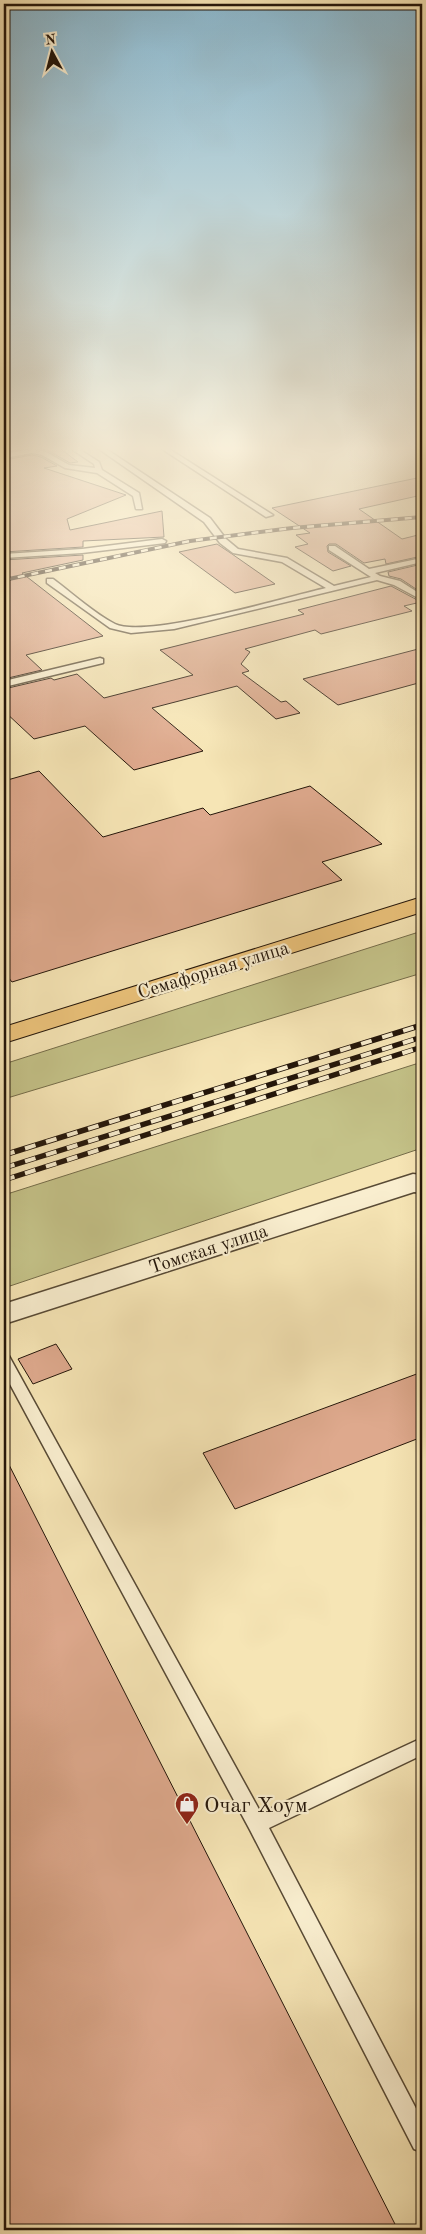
<svg xmlns="http://www.w3.org/2000/svg" width="426" height="2234" font-family="'Old Standard TT',serif">
<rect width="100%" height="100%" fill="#f6e5b5"/>
<filter id="stains"><feTurbulence type="fractalNoise" baseFrequency=".004" numOctaves="4"/><feColorMatrix values="0 0 0 0 .2 0 0 0 0 .09 0 0 0 0 .02 0 0 0 .5 -.17"/></filter>
<radialGradient id="worn" r=".72"><stop offset=".6" stop-color="#630" stop-opacity="0"/><stop offset="1" stop-color="#630" stop-opacity=".3"/></radialGradient>
<path fill="#c4c288" stroke="#746c49" d="M422 931V973L4 1099V1064Z
M422 1062V1148L4 1288V1195Z"/>
<path fill="#dea98d" stroke="#24160a" d="M4 447H58L78 462 70 463 47 450 32 447 4 452Z
M32 455 41 457 57 466 44 468 126 495 67 519 70 530 162 511 164 537 83 541V547L4 552V460Z
M422 477V495L359 509 402 539 422 534V556L386 564 385 559 364 563 336 544H329L327 546 328 552 351 566 333 571 295 547 308 544 296 535 310 533 272 508Z
M217 544 232 554 275 584 235 593 179 552Z
M83 555V560L22 573 103 636 26 655 42 670 4 679V560Z
M422 564V593L401 579 389 576 388 572Z
M391 586 421 602 404 606 412 611 321 634 315 630 245 649 250 652 241 664 249 671 242 673 281 702 286 701 300 713 276 719 237 686 152 708 203 751 134 770 85 726 34 739 4 711V689L51 678 54 680 77 674 104 698 193 675 160 650 304 614 298 610Z
M422 648V682L338 705 303 679Z
M39 771 103 837 203 808 210 815 310 786 382 844 322 862 342 880 12 982 4 972V781Z
M56 1344 72 1369 33 1384 18 1359Z
M422 1372V1437L235 1509 203 1453Z
M4 1455 398 2230H4Z"/>
<g fill="none" stroke-linecap="round" stroke-linejoin="round">
<g stroke="#584a35" stroke-width="3">
<path id="lane" d="M73 447H80L79 449 99 462 102 470 139 493 142 509H136L133 496 97 473 65 468 42 455 32 453 4 458V454L32 449 46 452 69 465 95 468 94 464 73 450Z
M96 447H103L210 518 226 539 238 549 287 558 334 586 371 577 329 550V546H335L369 569 422 558V562L375 573 380 576 400 581 422 595V600L394 585 377 580 174 629 131 633 110 628 47 583V579H53C72 593 95 614 115 624 146 639 287 597 326 588L282 562 233 553 220 543 204 522Z
M159 447H166L273 515 266 517Z
M162 539 166 541 165 543 82 553 4 558V554L82 549Z
M100 658 103 659V663L4 687V681Z
M4 1355 9 1356 261 1813 422 1738V1755L269 1828 422 2120V2152L414 2149 250 1830 4 1373Z"/>
</g>
<g stroke="#584a35" stroke-width="3">
<path id="street" d="M413 1174 422 1175V1193L414 1192 4 1324V1304Z"/>
</g>
<g stroke="#24160a" stroke-width="2">
<path id="highway" d="M422 897V912L4 1043V1027Z"/>
</g>
<use href="#lane" fill="#f9eecf" fill-rule="evenodd"/>
<use href="#street" fill="#f9eecf" fill-rule="evenodd"/>
<use href="#highway" fill="#ebc27a" fill-rule="evenodd"/>
<g stroke="#24160a" stroke-width="4">
<path id="rail-far1" d="M4 580 190 541 292 528 422 517
M419 608 422 607"/>
</g>
<g stroke="#24160a" stroke-width="5.5">
<path id="rail" d="M4 1155 422 1025
M4 1168 422 1037
M4 1180 422 1047"/>
</g>
<use href="#rail-far1" stroke="#f9eecf" stroke-width="2.5" stroke-dasharray="7" stroke-linecap="butt"/>
<use href="#rail" stroke="#f9eecf" stroke-width="4" stroke-dasharray="11" stroke-linecap="butt"/>
</g>
<linearGradient id="sky" x2="0" y2="1"><stop stop-color="#8ab8cf"/><stop offset="0.59" stop-color="#fbf3de"/><stop offset="1" stop-color="#fbf3de" stop-opacity="0"/></linearGradient>
<rect width="426" height="760" fill="url(#sky)"/>
<defs>
<g id="shop-pin" transform="scale(1.25)"><path d="M0 17L-7.5 6A9.5 9.5 0 1 1 7.5 6Z" fill="#8f2418" stroke="#f9eecf"/><path d="M-5-2.5h2.3a2.7 3.5 0 0 1 5.4 0H5L5.5 6h-11ZM-1.5-2.5h3a1.5 2.3 0 0 0-3 0Z" fill="#fff"/></g>
</defs>
<g fill-rule="evenodd">
<use href="#shop-pin" x="187" y="1804"/>
</g>
<g text-anchor="middle" stroke-width="4.5" stroke-linejoin="round" paint-order="stroke">
<g font-size="19" fill="#24160a" stroke="#f9eecf">
<text transform="translate(213 969) rotate(-17)" y="7">Семафорная улица</text>
<text transform="translate(208 1248) rotate(-18)" y="7">Томская улица</text>
</g>
<g font-size="22" fill="#24160a" stroke="#f9eecf" text-anchor="start">
<text x="204" y="1812">Очаг Хоум</text>
</g>
</g>
<rect width="426" height="2234" fill="none" stroke="#f6e5b5" stroke-width="20"/>
<rect x="5" y="5" width="416" height="2224" fill="none" stroke="#24160a" stroke-width="2.5"/>
<rect x="10" y="10" width="406" height="2214" fill="none" stroke="#24160a"/>
<g transform="translate(52 52) rotate(353)" stroke="#f9eecf" stroke-width="4" paint-order="stroke">
<path d="M0-4L9 19L0 12L-9 19Z" fill="#24160a"/>
<text y="-8" font-size="14" font-weight="bold" text-anchor="middle" fill="#24160a">N</text>
</g>
<rect width="100%" height="100%" filter="url(#stains)"/>
<rect width="100%" height="100%" fill="url(#worn)"/>
</svg>
